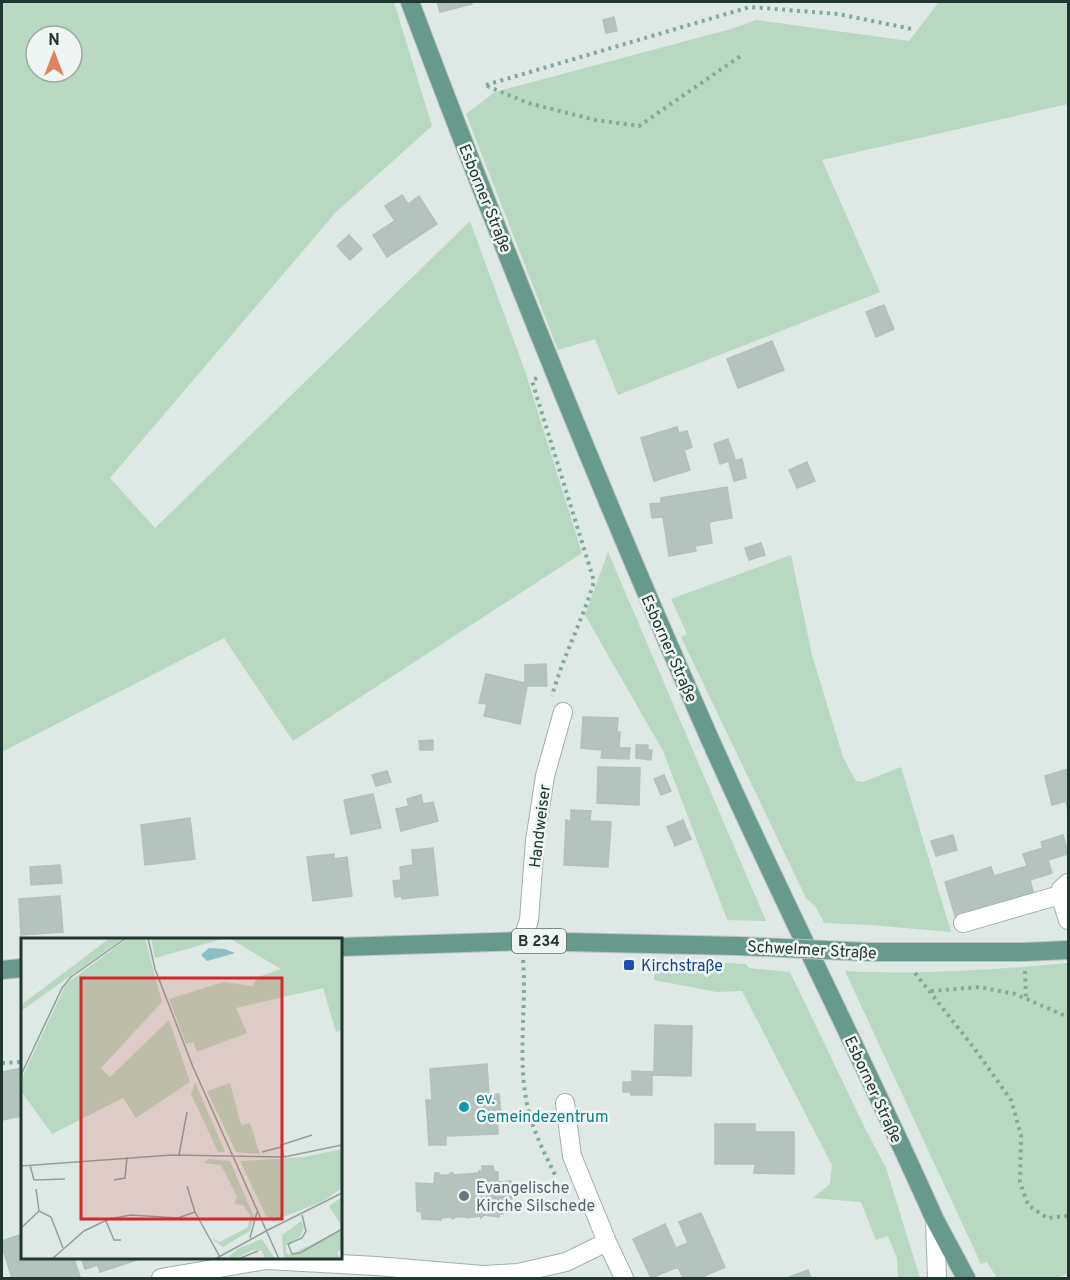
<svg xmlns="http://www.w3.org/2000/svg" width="1070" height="1280" font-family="Overpass,sans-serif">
<rect width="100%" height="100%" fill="#dee8e4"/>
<path fill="#b9d8c1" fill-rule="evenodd" d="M2 2H394L432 126 336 212 110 478 155 528 470 221 525 371 582 553 293 741 224 638 2 752ZM36 36H72V72H36Z
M939 2H1068V104L822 160 880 292 618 395 595 339 558 350 466 114 495 92 731 29 756 20 909 41Z
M608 552 766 921 729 920 728 922 663 751 585 615Z
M791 555 812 655 843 757 856 781 863 782 901 767 951 932 871 925 824 923 816 907 806 898 681 637 687 634 671 599Z
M682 961 746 964 749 968 790 972 864 1126 886 1168 920 1278H898L897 1258 888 1236 876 1240 861 1202 813 1198 830 1184 832 1165 742 991 717 992 654 980 655 965Z
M1068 963V1274L1055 1278H997L987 1262 981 1264 845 971C918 975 993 970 1068 963Z"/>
<path fill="#b4c3bd" stroke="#b2c1bb" stroke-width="1.5" d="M437 2H471L472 4 440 12Z
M614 17 617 31 606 33 603 20Z
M402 195 408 204 419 196 437 224 387 257 373 235 395 221 385 206Z
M349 235 362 249 350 260 337 246Z
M884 305 894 329 876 337 866 312Z
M772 341 784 370 738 388 727 359Z
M677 427 679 433 687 431 692 447 684 450 690 470 654 481 641 438Z
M728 439 735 459 720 464 714 444Z
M742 459 746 478 734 481 729 462Z
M807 462 815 481 797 488 789 470Z
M727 487 732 518 709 522 712 543 695 546 696 551 669 556 663 517 652 518 650 504 661 503V498Z
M761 543 765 555 749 560 745 548Z
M546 664 547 686H527L520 724 484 716 487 704 479 703 486 674 525 683V665Z
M583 717 618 718 617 732H620L619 748H630L629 759 601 758 602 750 581 748Z
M433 740V750H420L419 741Z
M636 745H648V750H652L651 760 636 758Z
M598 767 640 768 639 805 597 803Z
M1068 769V811L1066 801 1052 805 1045 776Z
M387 771 391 782 376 786 372 775Z
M664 775 671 791 661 795 654 779Z
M373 794 381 828 351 834 344 800Z
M421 795 423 804 433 802 438 821 401 831 396 809 409 806 407 799Z
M571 810 591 811 590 821 611 822 608 867 564 865 566 820 571 821Z
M190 818 195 859 145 865 141 825Z
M683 820 691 839 675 846 667 827Z
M953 835 957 850 936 856 931 841Z
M1063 835 1068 854 1048 860 1052 873 1030 880 1034 895 1003 904 994 876 1027 866 1023 854 1043 848 1041 842Z
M433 848 438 895 402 899V896L395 897 393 881 401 880 400 867 413 865 412 850Z
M334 854V859L347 857 352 896 313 901 307 857Z
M60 865 62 883 31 885 30 867Z
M991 867 1003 904 956 919 945 882Z
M60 896 63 932 21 935 19 899Z
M655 1025 692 1026 691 1076 652 1075V1095H631V1092H623V1082H632V1071L654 1072Z
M487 1064 489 1095 499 1094 501 1115H497L498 1134 446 1136V1145H429L426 1100H432L430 1069Z
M22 1068V1116L2 1120V1072Z
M715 1124H755V1132H794V1174L754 1173 755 1164H715Z
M482 1166H493L494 1171 498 1172V1182L511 1181 512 1204H502L503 1214H499V1217L484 1215 481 1218V1216L467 1218V1217H456L452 1219V1217L441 1218V1220L422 1219 421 1211 418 1212 417 1211 416 1183 434 1184 435 1173H439V1175H450V1173H453V1175L479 1173V1171H482Z
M701 1213 725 1267 700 1278H683L678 1267 651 1278 633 1239 665 1224 676 1248 688 1243 679 1222Z
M22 1234V1258H62L63 1260 74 1258 80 1277 75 1278H12L2 1247V1241Z
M81 1258H137V1260L100 1272 98 1265 85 1269Z
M808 1270 811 1278H789V1277Z"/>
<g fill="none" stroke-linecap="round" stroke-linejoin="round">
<g stroke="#a2afab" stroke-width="20">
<path id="minor" d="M1068 883 1061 889 1060 895 1068 920
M963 923 1060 895
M522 941 529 920 535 841 545 776 563 712
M565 1103 572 1156 607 1242 624 1278
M935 1220 937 1278
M161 1278 266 1260 376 1266 483 1275 518 1273 566 1262 607 1242"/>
</g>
<g stroke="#bcc3c1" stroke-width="20">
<path id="major" d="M410 2C503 249 602 495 709 737 781 899 863 1058 935 1220L966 1278
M340 947 522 941 738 946
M869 952H1024L1068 950
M2 970 22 968"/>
</g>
<path stroke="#82a99d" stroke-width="4" stroke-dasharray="3 4.5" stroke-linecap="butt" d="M486 85 750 7 838 14 912 29
M487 86 528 103 595 120 639 126 742 55
M537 378 532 381 594 581C583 620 563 656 552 696
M523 960C527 1010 516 1062 529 1113 535 1135 546 1156 556 1177
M1025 971 1026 999
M915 973 974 1048 1011 1100 1021 1135 1020 1182 1028 1205 1047 1218 1068 1216
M931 991 979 987 1015 994 1068 1017
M2 1063 22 1062"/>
<use href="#minor" stroke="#fff" stroke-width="18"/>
<use href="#major" stroke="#679a8d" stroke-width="18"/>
<g stroke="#bcc3c1" stroke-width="20" stroke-linecap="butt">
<path id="major-bridge" d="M738 946 869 952"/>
</g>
<use href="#major-bridge" stroke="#679a8d" stroke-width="18"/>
</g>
<rect fill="#1a4fb4" stroke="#eef5f2" stroke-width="2" x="623" y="959" width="12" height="12" rx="3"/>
<circle fill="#0f9aa8" stroke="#eef5f2" stroke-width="2" cx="464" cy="1107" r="6"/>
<circle fill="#6b7280" stroke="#eef5f2" stroke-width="2" cx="464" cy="1196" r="6"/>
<g text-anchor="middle" stroke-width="5" stroke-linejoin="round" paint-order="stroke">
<rect fill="#eef5f2" stroke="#5e6f6b" stroke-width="1.5" x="512" y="929" width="54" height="24" rx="4.5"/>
<g font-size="15" font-weight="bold" fill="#213631">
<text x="539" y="946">B 234</text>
</g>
<g font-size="16" fill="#213631" stroke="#eef5f2">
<text transform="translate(486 198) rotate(68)" y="6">Esborner Straße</text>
<text transform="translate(670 648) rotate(66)" y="6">Esborner Straße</text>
<text transform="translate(539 826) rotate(-83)" y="6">Handweiser</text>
<text transform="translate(812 949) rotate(3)" y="6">Schwelmer Straße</text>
<text transform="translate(874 1089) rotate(65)" y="6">Esborner Straße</text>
</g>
<g font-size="16" fill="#164399" stroke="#eef5f2" text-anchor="start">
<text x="641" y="971">Kirchstraße</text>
</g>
<g font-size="16" fill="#0d838f" stroke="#eef5f2" text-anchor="start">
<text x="476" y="1104">ev.<tspan x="476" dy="18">Gemeindezentrum</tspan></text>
</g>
<g font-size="16" fill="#5b616d" stroke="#eef5f2" text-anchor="start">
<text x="476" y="1193">Evangelische<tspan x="476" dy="18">Kirche Silschede</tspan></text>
</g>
</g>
<g transform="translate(21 938)">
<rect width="321" height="321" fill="#dee8e4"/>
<path d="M89 0H103L0 73V67ZM107 0H124L141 64 80 130 89 139 148 82 169 144 115 180 102 160 31 196 0 153V142L45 46ZM130 0H205L134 20ZM208 0H321V92L315 94 302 50 215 70 226 95 176 114 172 104 165 106 148 61 202 44 231 48 237 39 260 31ZM174 144 204 214H197L170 156ZM209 145 219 183 221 187 229 185 239 216 215 214 186 153ZM321 211V250L300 264 252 283 245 278 219 223 283 219ZM188 221 209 223 233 279 229 293 202 309 190 300 199 304 227 289 229 277 222 267 213 266 216 259 200 227 183 225ZM321 259V289L308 268ZM280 283 283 288 280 298 265 307V314L268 317 321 292V311L316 314 319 321H263L261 297ZM241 301 254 321H244L241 313 232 312 213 321 207 320 216 311Z" fill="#b9d8c1"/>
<path d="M188 10 204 11 214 15 186 23 180 17Z" fill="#8bbfc9"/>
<path fill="none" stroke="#92a19c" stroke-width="1.5" d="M127 0 134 31 172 129 258 321M0 137 41 50 50 39 105 0M241 214 260 209M158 217 166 174M263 219 260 207 291 197M9 227 13 242 44 241M0 228 151 217 263 219 321 207M93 242 104 240 106 219M166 248 174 274 200 321M18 273 30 279 42 310M281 277 285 293 281 300 267 306 271 316 279 315 321 291M85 283 93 302H100M0 290 18 273 15 251M247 292 321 255M229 300 236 274M31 321 63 293 88 281 110 277 157 280 174 274M194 321 247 292M217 321 237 313"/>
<path fill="#d62828" fill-opacity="0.15" stroke="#d62828" stroke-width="3" d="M60 40H261V281H60Z"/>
<rect width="321" height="321" fill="none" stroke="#213631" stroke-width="3"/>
</g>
<rect width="1070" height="1280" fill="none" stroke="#213631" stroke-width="6"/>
<g transform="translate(54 54)"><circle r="28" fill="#eef5f2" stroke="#9ca9a5" stroke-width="1.5"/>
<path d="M0-4.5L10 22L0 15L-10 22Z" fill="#e48161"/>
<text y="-9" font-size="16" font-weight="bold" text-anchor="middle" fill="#213631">N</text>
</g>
</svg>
